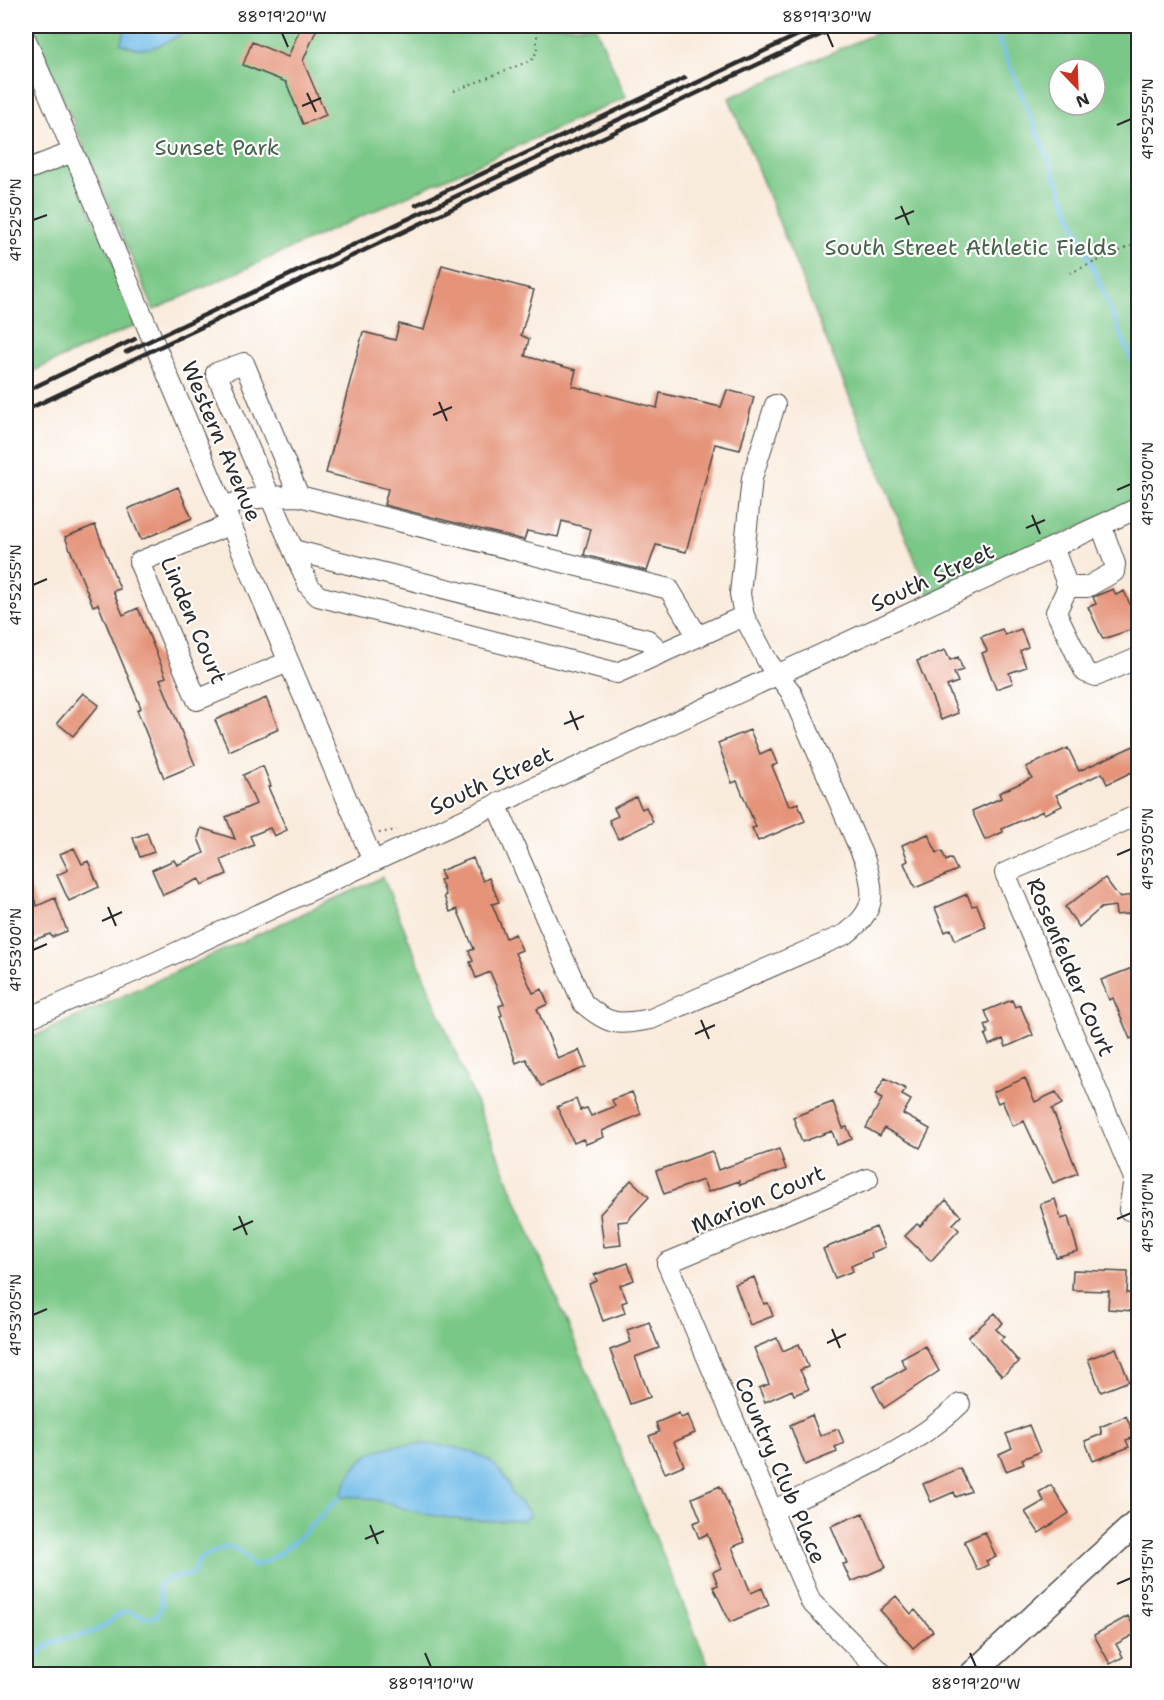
<svg xmlns="http://www.w3.org/2000/svg" width="1164" height="1700" font-family="'Shantell Sans',sans-serif">
<rect width="100%" height="100%" fill="#fff"/>
<filter id="ink" filterUnits="userSpaceOnUse"><feTurbulence type="fractalNoise" baseFrequency=".0167" numOctaves="2"/><feDisplacementMap in="SourceGraphic" scale="12" xChannelSelector="R" yChannelSelector="G"/><feConvolveMatrix kernelMatrix="1 2 1 2 8 2 1 2 1" color-interpolation-filters="sRGB"/></filter>
<filter id="wash" filterUnits="userSpaceOnUse"><feTurbulence type="fractalNoise" baseFrequency=".008" numOctaves="4" result="noise"/><feDisplacementMap in="SourceGraphic" scale="24" xChannelSelector="R" yChannelSelector="G"/><feGaussianBlur stdDeviation="1.35" result="paint"/><feColorMatrix in="noise" values="0 0 0 0 0 0 0 0 0 0 0 0 0 0 0 0 0 1.4 0 .05"/><feComposite in="paint" operator="in"/></filter>
<g filter="url(#wash)">
<rect width="100%" height="100%" fill="#f9ebdc"/>
<path fill="#7ac887" stroke="#527a59" stroke-width="1.5" fill-rule="evenodd" d="M32 26H595L626 97 154 310Z
M892 26H1138V499L930 597 729 98ZM1059 69H1095V105H1059Z
M68 160 140 323 26 374V176Z
M383 877 712 1674H26V1040Z"/>
<path fill="#70bce9" stroke="#4e748a" stroke-width="1.5" d="M127 26H227L224 31C177 14 169 65 120 43Z
M427 1444C457 1447 490 1450 506 1480 509 1484 510 1489 512 1493 517 1502 525 1505 530 1515L524 1520C494 1522 461 1521 431 1515 396 1509 377 1494 340 1497 359 1449 377 1445 427 1444Z"/>
<g fill="none" stroke-linecap="round" stroke-linejoin="round">
<path stroke="#70bce9" stroke-width="4.5" d="M993 26 1138 376
M26 1665C37 1660 40 1650 50 1644 64 1636 81 1637 95 1631 108 1626 114 1616 126 1611L148 1618 158 1615 162 1604 158 1586 166 1579 193 1574 199 1559C225 1546 234 1539 253 1566 285 1558 316 1519 340 1497"/>
</g>
<g id="blocks">
<path fill="#e5947a" d="M301 26H318L303 61 326 115 303 124 286 82 243 65 252 42 288 57Z
M442 265 534 290 521 335 529 339 525 356 576 370 572 386 657 408 660 393 721 407 727 390 754 397 740 450 715 444 686 552 656 545 647 571 584 555 591 529 562 521 558 537 527 531 524 540 384 505 388 489 326 473 363 332 395 340 399 324 424 330Z
M178 487 192 518 141 540 128 509Z
M95 525 120 589 113 591 123 615 138 608 166 677 160 679 195 765 164 778 137 710 141 708 98 604 93 606 65 537Z
M1113 589 1116 595 1124 591 1138 622 1132 625 1133 629 1103 639 1088 607 1096 604 1093 597Z
M1002 629 1005 635 1021 629 1028 647 1020 651 1026 667 1009 673 1013 683 996 689 982 653 987 651 981 637Z
M945 650 950 660 958 657 963 670 954 673 958 682 947 686 958 713 941 720 917 661Z
M83 693 99 705 73 736 57 723Z
M266 698 279 729 229 751 215 720Z
M750 730 760 754 771 749 777 764 772 766 789 806 798 803 805 821 758 841 752 828 756 827 737 781 732 783 718 743Z
M1138 744V769L1107 784 1102 773 1056 795 1062 806 1044 814 1043 811 1002 829 1003 832 985 840 972 811 1001 798 999 793 1032 778 1026 767 1068 748 1079 771Z
M263 766 271 786 268 787 287 830 274 836 270 828 250 836 254 845 221 860 227 874 202 885 199 879 163 895 152 870 174 860 177 865 204 853 198 838 201 828 235 839 226 817 256 804 243 775Z
M636 797 642 809 646 807 653 822 618 839 609 820 618 816 614 808Z
M147 833 154 852 140 857 133 838Z
M928 834 937 853 942 851 946 861 951 858 957 870 915 888 904 863 908 861 902 845Z
M74 848 82 864 88 861 99 887 69 901 57 875 68 870 60 854Z
M473 858 483 881 489 878 499 902 492 904 506 938 515 934 522 950 515 953 533 993 542 989 548 1004 537 1009 558 1059 579 1050 586 1067 541 1086 526 1059 516 1063 500 1016 502 1015 499 1006 504 1004 490 972 476 978 470 962 473 961 469 951 474 949 457 909 450 912 444 896 446 895 440 880 444 879 440 871Z
M1105 878 1119 897 1133 895 1135 913 1116 915 1115 906 1101 908 1079 927 1065 907Z
M26 879 37 906 55 898 67 931 52 937 50 934 26 943Z
M967 894 972 906 977 905 986 927 955 940 951 929 945 932 935 908Z
M1132 968 1134 973 1138 971V1035L1130 1039 1113 998 1109 1000 1101 980Z
M1012 1000 1015 1007 1020 1005 1033 1035 1006 1047 1003 1039 989 1045 985 1035 988 1033 985 1025 990 1023 985 1011Z
M885 1078 906 1089 902 1095 911 1100 903 1114 930 1129 920 1148 884 1128 880 1136 866 1128 882 1099 875 1095Z
M1025 1078 1035 1102 1056 1092 1062 1104 1052 1109 1078 1173 1053 1183 1024 1121 1013 1126 1002 1101 998 1103 993 1092Z
M632 1092 641 1114 602 1131 604 1137 586 1144 583 1139 574 1143 557 1107 576 1099 580 1110 587 1108 591 1116 615 1106 612 1100Z
M833 1102 843 1128 847 1127 852 1139 837 1145 832 1131 802 1142 793 1117Z
M779 1149 786 1169 740 1185 739 1181 708 1192 703 1180 664 1194 656 1171 712 1151 718 1170Z
M631 1180 649 1197 627 1221 618 1222 621 1245 604 1247 600 1214Z
M1055 1199 1061 1219 1068 1217 1078 1251 1056 1257 1040 1204Z
M946 1200 961 1216 953 1224 959 1230 931 1261 905 1236 917 1224 920 1226Z
M876 1227 885 1247 871 1253 872 1257 851 1266 853 1271 835 1278 823 1249Z
M628 1263 634 1280 620 1285 627 1301 622 1303 625 1313 603 1321 589 1284 597 1281 594 1275Z
M1073 1270 1128 1272 1127 1293 1134 1294 1133 1311 1108 1309 1109 1291 1072 1290Z
M754 1277 764 1304 768 1303 773 1316 750 1325 735 1284Z
M995 1313 1003 1323 996 1329 1004 1337 1000 1340 1019 1362 1002 1376 968 1337Z
M649 1322 659 1348 635 1357 650 1397 630 1404 610 1350 631 1342 627 1330Z
M777 1338 783 1351 799 1344 808 1367 800 1370 809 1389 794 1395 792 1390 765 1402 759 1388 769 1384 754 1348Z
M925 1346 939 1371 884 1408 873 1387 906 1368 901 1359Z
M1116 1348 1129 1381 1101 1392 1088 1359Z
M679 1413 681 1418 688 1415 695 1433 674 1442 684 1465 665 1473 649 1436 659 1432 656 1423Z
M812 1415 820 1436 838 1429 844 1443 835 1447 837 1452 805 1465 790 1425Z
M1126 1416 1135 1437 1126 1440 1129 1447 1093 1461 1085 1441 1102 1434 1100 1427Z
M1029 1425 1040 1452 1022 1459 1024 1464 1006 1471 999 1454 1012 1448 1006 1434Z
M960 1468 971 1491 956 1497 954 1492 931 1502 923 1484Z
M1051 1485 1069 1513 1039 1533 1025 1512 1044 1501 1039 1492Z
M720 1486 745 1542 732 1547 751 1593 762 1588 769 1605 730 1622 713 1587 718 1585 713 1572 721 1568 707 1534 699 1538 693 1523 701 1520 692 1498Z
M863 1513 886 1567 851 1582 843 1564 847 1563 831 1526Z
M985 1532 996 1557 986 1561 988 1565 977 1570 964 1541Z
M896 1596 911 1614 915 1610 933 1631 913 1648 880 1610Z
M1128 1616 1137 1633 1116 1644 1123 1657 1110 1664 1094 1635Z"/>
</g>
</g>
<g filter="url(#ink)">
<use href="#blocks" fill-opacity="0" stroke="#4a4846" stroke-width="1.5"/>
<g fill="none" stroke-linecap="round" stroke-linejoin="round">
<g stroke="#4a4846" stroke-width="22">
<path id="minor" d="M26 40 373 861
M26 170 73 152
M299 496 244 363 216 373 309 586 318 596 617 673 744 616
M224 507C249 497 272 496 299 496L669 589 698 637
M231 524 139 562 197 700 288 662
M1053 547 1068 587 1056 612 1085 672 1096 676 1138 658
M293 550 648 640 662 653
M1068 587H1087L1114 572 1115 564 1101 525
M496 804 583 1003C609 1026 618 1025 651 1019L846 934C875 911 876 896 865 861L791 692 768 662 744 616 740 594 752 478 775 405
M26 1019 156 962 1138 508
M868 1179 667 1263 811 1602 883 1674
M1129 1210 1134 1178 1005 873 1138 815
M772 1511C836 1480 908 1453 960 1404"/>
</g>
<g stroke="#4a4846" stroke-width="27">
<path id="major" d="M972 1674 1138 1521"/>
</g>
<path stroke="#4a4846" stroke-width="2" stroke-dasharray="1.5 4.5" stroke-linecap="butt" d="M454 91 532 60 537 51V26
M1070 273 1138 243
M379 833 397 830"/>
<use href="#minor" stroke="#fff" stroke-width="20"/>
<use href="#major" stroke="#fff" stroke-width="24"/>
<path stroke="#2b2b2b" stroke-width="4.5" d="M416 205 685 78
M126 352 817 26
M26 391 135 339
M26 410 839 26"/>
</g>
</g>
<path fill="none" stroke="#2b2b2b" stroke-width="2" d="M282 33 288 47M827 33 833 47M307 93 316 112M302 106 321 98M1117 125 1131 119M901 206 909 225M895 219 914 211M33 220 47 215M439 402 447 421M433 415 452 407M1117 490 1131 484M1032 515 1040 534M1026 528 1045 520M33 585 47 579M570 711 578 730M564 724 584 716M1117 855 1131 849M108 907 116 926M102 921 122 912M33 950 47 944M701 1020 709 1039M695 1034 715 1025M239 1216 247 1235M1117 1219 1131 1213M233 1230 253 1221M33 1315 47 1309M832 1329 840 1348M827 1343 846 1334M370 1525 378 1544M365 1539 384 1531M1117 1584 1131 1578M425 1653 431 1667M970 1653 976 1667"/>
<g text-anchor="middle" stroke-width="4.5" stroke-linejoin="round" paint-order="stroke">
<g font-size="22" fill="#47624b" stroke="#fff">
<text x="217" y="155">Sunset Park</text>
<text x="971" y="255">South Street Athletic Fields</text>
</g>
<g font-size="22" fill="#2b2b2b" stroke="#fff">
<text transform="translate(222 441) rotate(67)" y="8">Western Avenue</text>
<text transform="translate(932 577) rotate(-25)" y="8">South Street</text>
<text transform="translate(194 620) rotate(67)" y="8">Linden Court</text>
<text transform="translate(491 780) rotate(-25)" y="8">South Street</text>
<text transform="translate(1071 967) rotate(67)" y="8">Rosenfelder Court</text>
<text transform="translate(758 1199) rotate(-23)" y="8">Marion Court</text>
<text transform="translate(781 1470) rotate(67)" y="8">Country Club Place</text>
</g>
</g>
<rect width="1164" height="1700" fill="none" stroke="#fff" stroke-width="66"/>
<g transform="translate(1077 87) rotate(157)"><circle r="28" fill="#ffffff" stroke="#aaaaaa" stroke-width="1.5"/>
<path d="M0-4.5L10 22L0 15L-10 22Z" fill="#c8321e"/>
<text y="-9" font-size="16" font-weight="bold" text-anchor="middle" fill="#2b2b2b">N</text>
</g>
<rect x="33" y="33" width="1098" height="1634" fill="none" stroke="#2b2b2b" stroke-width="2"/>
<g font-size="15" text-anchor="middle" fill="#2b2b2b">
<text x="282" y="22">88°19'20"W</text>
<text x="827" y="22">88°19'30"W</text>
<text transform="translate(1148 119) rotate(-90)" y="5">41°52'55"N</text>
<text transform="translate(16 220) rotate(-90)" y="5">41°52'50"N</text>
<text transform="translate(1148 484) rotate(-90)" y="5">41°53'00"N</text>
<text transform="translate(16 585) rotate(-90)" y="5">41°52'55"N</text>
<text transform="translate(1148 849) rotate(-90)" y="5">41°53'05"N</text>
<text transform="translate(16 950) rotate(-90)" y="5">41°53'00"N</text>
<text transform="translate(1148 1213) rotate(-90)" y="5">41°53'10"N</text>
<text transform="translate(16 1315) rotate(-90)" y="5">41°53'05"N</text>
<text transform="translate(1148 1578) rotate(-90)" y="5">41°53'15"N</text>
<text x="431" y="1689">88°19'10"W</text>
<text x="976" y="1689">88°19'20"W</text>
</g>
</svg>
